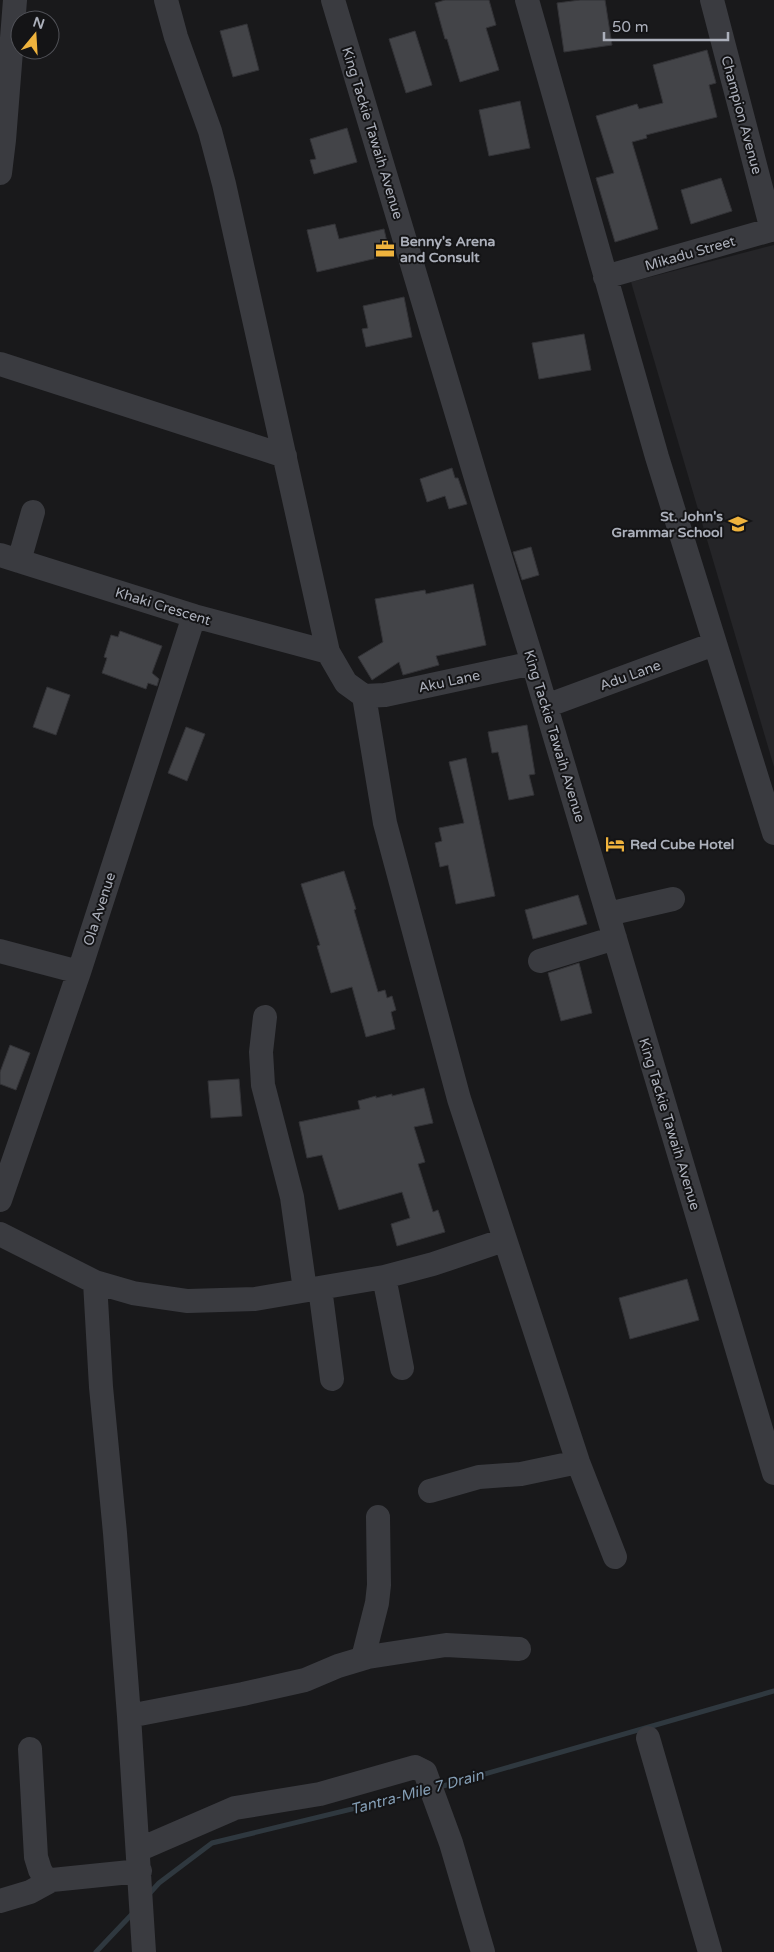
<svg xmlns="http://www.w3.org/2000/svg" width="774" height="1952" font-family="'Varela Round',sans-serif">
<rect width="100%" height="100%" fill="#19191b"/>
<path fill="#252528" d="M774 245V767L631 282Z"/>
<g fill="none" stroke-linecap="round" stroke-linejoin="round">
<path stroke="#2f383f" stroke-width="5" d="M436 1788 774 1691
M149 1894 159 1883 212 1843 426 1791
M96 1952 134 1912"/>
</g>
<path fill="#434448" stroke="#333337" d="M445 0H489L496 25 486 28 499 70 460 82 447 39H445L435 3Z
M580 0H605L612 45 564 52 557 3Z
M247 24 259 70 233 77 220 31Z
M415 31 432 85 406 93 389 39Z
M707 50 716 83 709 85 717 117 646 135 647 138 632 142 658 229 615 242 596 178 614 173 596 116 637 104 639 109 663 103 653 65Z
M520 101 530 148 489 156 479 110Z
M347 128 357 162 314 174 310 160 316 159 310 139Z
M721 178 732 211 691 224 681 190Z
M335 224 339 239 384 229 390 255 317 272 307 230Z
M404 297 412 337 366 347 362 329 368 328 363 306Z
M584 334 591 370 539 379 532 343Z
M452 468 455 478H458L467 504 449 509 445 496 427 502 420 479Z
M531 547 539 575 522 580 513 552Z
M473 584 486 645 436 656 439 665 403 675 399 662 372 680 358 657 383 642 375 599 425 590 426 594Z
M120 631 162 646 152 673 159 679 157 686 148 683 146 689 102 673 107 658 104 657 111 635 118 637Z
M47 687 70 695 56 735 33 727Z
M527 725 535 774 529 775 534 795 509 800 498 752 492 753 488 732Z
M186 727 205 734 187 781 168 773Z
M466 758 495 896 456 904 448 865 440 867 435 843 442 841 439 828 464 823 449 762Z
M344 871 356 909 354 910 378 992 385 990 387 998 392 996 396 1010 391 1012 395 1029 366 1037 352 987 331 993 317 946 320 945 301 884Z
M578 895 587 924 533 939 525 910Z
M579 963 592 1013 561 1021 548 973Z
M10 1045 30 1053 16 1090 0 1084V1072Z
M239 1079 242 1116 211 1118 208 1081Z
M424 1088 433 1123 414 1127 425 1162 418 1164 433 1212 438 1210 445 1232 397 1246 391 1224 410 1218 402 1192 339 1210 322 1155 307 1158 299 1122 360 1109 358 1101 376 1096V1098L392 1094V1096Z
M687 1279 699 1320 630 1339 619 1298Z"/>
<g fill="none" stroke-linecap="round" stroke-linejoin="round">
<path stroke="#3a3b40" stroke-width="24" d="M166 0 176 37 210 131 224 184 328 652 346 683 364 696 385 823 459 1099 578 1462 615 1557
M333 0 482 498 533 663 774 1473
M527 0 657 457 774 833
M712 0 772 230
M0 173 4 140 15 0
M605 277 774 229
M0 364 285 456
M0 555 194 616 328 652
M19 561 33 512
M364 696 385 695 533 663
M546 706 714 644
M608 914 673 899
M0 951 79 972
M540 961 615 938
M265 1017 261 1052 263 1085 292 1197 305 1290
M0 1200 79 972 194 616
M0 1234 95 1282 133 1293 188 1301 255 1299 384 1277 433 1264 504 1240
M384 1277 402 1368
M95 1282 101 1387 115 1533 129 1716 144 1952
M320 1288 332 1379
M430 1491 479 1477 521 1474 578 1462
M363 1658 377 1603 379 1585 378 1517
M129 1716 243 1694 305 1680 338 1666 368 1657 446 1645 519 1649
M648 1738 710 1952
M30 1749 36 1857 40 1870 47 1882
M138 1850 235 1808 320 1794 415 1767 425 1772 451 1843 483 1952
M0 1901 30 1892 52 1880 140 1871"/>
</g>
<defs>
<g id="office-bare" transform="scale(1.5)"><path d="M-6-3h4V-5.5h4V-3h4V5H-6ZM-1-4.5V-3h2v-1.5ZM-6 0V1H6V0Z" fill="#efb33d" stroke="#141416" stroke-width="2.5" paint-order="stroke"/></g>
<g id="school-bare" transform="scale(1.5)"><path d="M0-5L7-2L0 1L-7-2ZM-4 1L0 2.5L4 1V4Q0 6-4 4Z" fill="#efb33d" stroke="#141416" stroke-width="2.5" paint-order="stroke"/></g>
<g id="hotel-bare" transform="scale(1.5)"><path d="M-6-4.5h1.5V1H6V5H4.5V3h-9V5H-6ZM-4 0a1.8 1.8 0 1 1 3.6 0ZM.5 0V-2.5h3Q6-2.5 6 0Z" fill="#efb33d" stroke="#141416" stroke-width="2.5" paint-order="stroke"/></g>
</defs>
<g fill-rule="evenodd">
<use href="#office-bare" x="385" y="249"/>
<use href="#school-bare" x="738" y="524"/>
<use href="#hotel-bare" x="615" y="844"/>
</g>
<g text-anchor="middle" stroke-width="4" stroke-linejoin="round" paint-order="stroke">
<g font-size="14" fill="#acb0bb" stroke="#141416">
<text transform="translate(742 115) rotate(75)" y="5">Champion Avenue</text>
<text transform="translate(373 133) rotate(73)" y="5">King Tackie Tawaih Avenue</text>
<text transform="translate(690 253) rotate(-16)" y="5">Mikadu Street</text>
<text transform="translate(163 606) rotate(17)" y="5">Khaki Crescent</text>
<text transform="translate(630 675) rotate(-20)" y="5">Adu Lane</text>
<text transform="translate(449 681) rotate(-12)" y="5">Aku Lane</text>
<text transform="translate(555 736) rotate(73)" y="5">King Tackie Tawaih Avenue</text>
<text transform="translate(99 909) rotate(-72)" y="5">Ola Avenue</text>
<text transform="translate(670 1124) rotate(73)" y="5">King Tackie Tawaih Avenue</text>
</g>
<g font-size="14" font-weight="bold" fill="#acb0bb" stroke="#141416" text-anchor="start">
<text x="400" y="246">Benny's Arena<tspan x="400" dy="16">and Consult</tspan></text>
<text x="723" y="521" text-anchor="end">St. John's<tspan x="723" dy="16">Grammar School</tspan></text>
<text x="630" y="849">Red Cube Hotel</text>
</g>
<g font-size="15" font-style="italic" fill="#849eb5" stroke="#141416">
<text transform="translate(417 1792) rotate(-15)" y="5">Tantra-Mile 7 Drain</text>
</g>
</g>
<g transform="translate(35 35) rotate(18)"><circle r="24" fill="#141416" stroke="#515258"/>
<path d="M0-4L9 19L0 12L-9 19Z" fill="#efb33d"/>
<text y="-8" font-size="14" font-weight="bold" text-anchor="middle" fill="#acb0bb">N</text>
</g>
<path d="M604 32v8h124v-8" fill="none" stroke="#acb0bb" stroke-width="2.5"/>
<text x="612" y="32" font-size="15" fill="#acb0bb" stroke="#141416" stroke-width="4" paint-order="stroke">50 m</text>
</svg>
